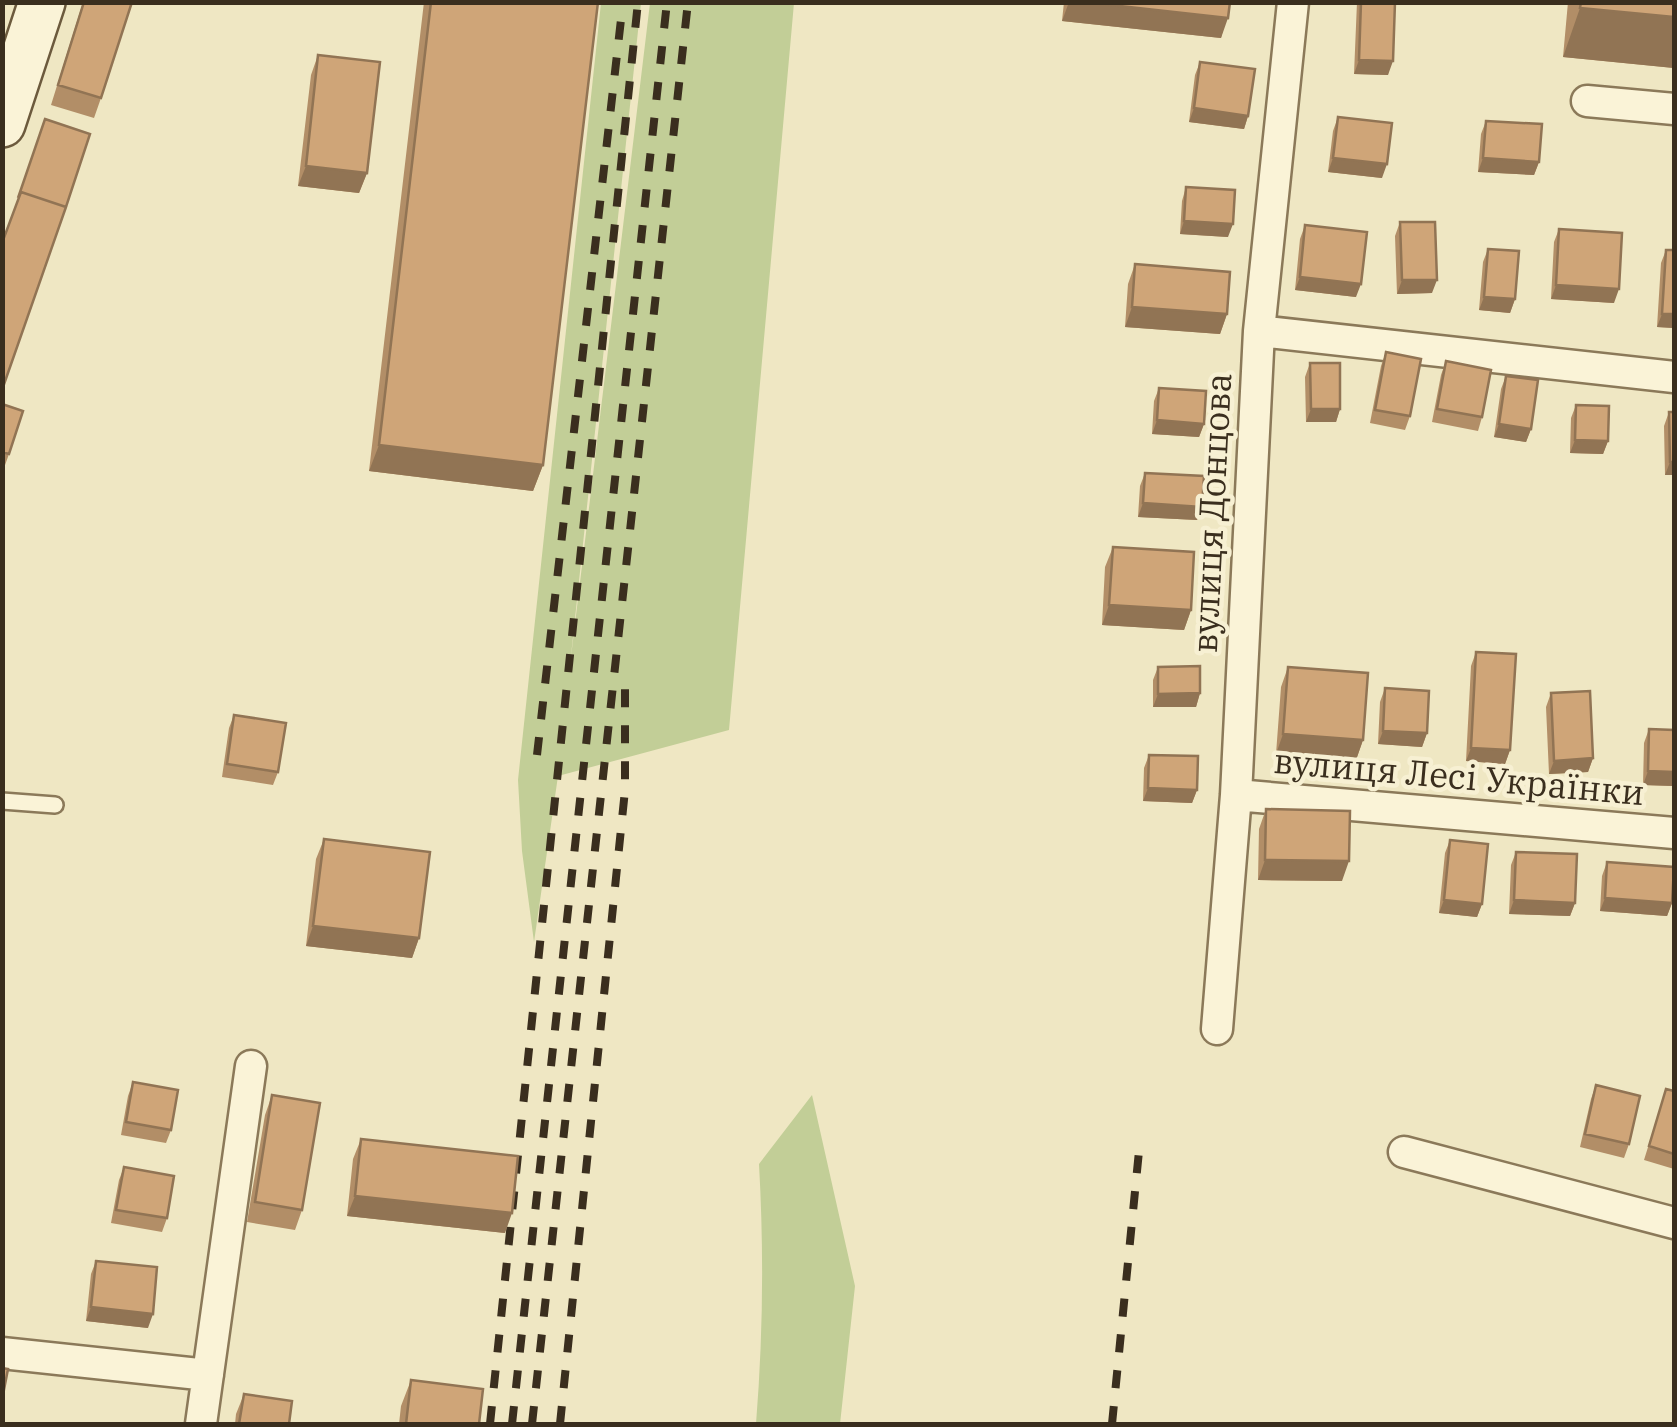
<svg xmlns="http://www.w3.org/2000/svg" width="1677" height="1427" font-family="'IBM Plex Serif',serif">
<rect width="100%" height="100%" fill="#efe7c3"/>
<path fill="#c2ce97" d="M601 3H641L570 665 650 3H794L729 730 558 776 534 942 522 851 518 780Z
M812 1095 855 1286 840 1424H756C763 1337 764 1252 759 1164Z"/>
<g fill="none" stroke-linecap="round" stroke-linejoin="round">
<g stroke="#8b7959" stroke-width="20">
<path id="lane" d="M2 801 55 805"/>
</g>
<g stroke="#8b7959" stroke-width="35">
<path id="street" d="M1587 101 1674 109
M1259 331 1674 377
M1236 795 1674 833
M1217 1029 1236 795 1259 331 1293 2
M1404 1152 1674 1223
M2 1353 208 1375
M201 1424 251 1066"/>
</g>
<g stroke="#6c5a3d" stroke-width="50">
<path id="secondary" d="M2 124 42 2"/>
</g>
<use href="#lane" stroke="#faf3d7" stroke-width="15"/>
<use href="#street" stroke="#faf3d7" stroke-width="30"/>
<use href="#secondary" stroke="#faf3d7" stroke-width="45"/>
<path stroke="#3a2e1e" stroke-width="8" stroke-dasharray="18 18" stroke-linecap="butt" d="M537 755 623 2
M490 1424 638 2
M512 1424 667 2
M532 1424 688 2
M560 1424 625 790V683
M1112 1424 1139 1151"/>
</g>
<path fill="#b28e67" d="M83 2 101 98 94 118 51 105Z
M424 2H598L543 465 533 491 369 471Z
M1064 2H1230L1221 38 1062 21Z
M1357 2H1395L1388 75 1354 74Z
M1568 2H1674V68L1563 57Z
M318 55 367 173 359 193 298 186 311 75Z
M1200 62 1248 116 1244 129 1189 122 1195 75Z
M1338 117 1382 178 1328 172 1333 131Z
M1486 121 1539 162 1534 175 1478 172 1481 134Z
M1186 187 1228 237 1180 234 1182 201Z
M1400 222 1432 293 1397 294 1395 236Z
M1305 225 1356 297 1295 290 1300 239Z
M1559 229 1614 303 1551 299 1554 242Z
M1488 249 1515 299 1510 313 1479 310 1483 262Z
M1666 250 1674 328 1657 327 1661 263Z
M1135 264 1227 314 1220 334 1125 327 1128 284Z
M1386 352 1410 416 1405 430 1370 423 1381 366Z
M1446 361 1482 417 1478 431 1432 422 1441 375Z
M1310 363 1340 409 1336 422H1306L1305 377Z
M1506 376 1531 429 1526 442 1494 437 1501 389Z
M1159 388 1204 424 1199 437 1152 434 1154 401Z
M2 404 9 454 4 468H2Z
M1576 405 1608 441 1603 454 1570 453 1571 418Z
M1669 412H1674V475H1665L1664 426Z
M1145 473 1202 507 1197 520 1138 517 1140 486Z
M1113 547 1191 610 1184 630 1102 625 1105 567Z
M1476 652 1510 750 1505 764 1466 761 1471 666Z
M1158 667 1200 693 1196 707H1153V680Z
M1288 667 1363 740 1356 760 1276 754 1281 687Z
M1385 688 1427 733 1422 747 1378 744 1380 702Z
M1551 693 1593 758 1588 772 1549 774 1546 707Z
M234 715 278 772 273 785 222 777 229 728Z
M1649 729 1674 730V786L1643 785 1644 743Z
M1149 755 1197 790 1192 803 1143 801 1144 768Z
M1266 809 1342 881 1258 880 1259 829Z
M324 839 419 938 412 958 306 946 316 859Z
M1450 840 1482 904 1477 917 1439 913 1445 853Z
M1516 852 1575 903 1570 916 1509 914 1511 865Z
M1607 862 1672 903 1667 916 1600 911 1602 876Z
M133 1082 171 1130 166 1143 121 1135 128 1096Z
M1596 1085 1629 1144 1624 1158 1580 1147 1591 1099Z
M1666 1089 1674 1091V1169L1644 1160Z
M272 1095 302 1210 295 1230 247 1222 265 1115Z
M361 1139 505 1233 347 1216 353 1159Z
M124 1167 167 1218 162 1232 111 1223 119 1180Z
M96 1261 148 1328 86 1321 91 1274Z
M411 1380 479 1424H399L401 1406Z
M244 1394 289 1424H235L236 1414Z"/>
<path fill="#917454" d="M1069 2H1084L1228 18 1221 38 1062 21Z
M1580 8 1674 17V68L1563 57Z
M1359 60 1393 61 1388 75 1354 74Z
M1194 108 1248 116 1244 129 1189 122Z
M1333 158 1387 164 1382 178 1328 172Z
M1483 158 1539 162 1534 175 1478 172Z
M306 166 367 173 359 193 298 186Z
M1184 221 1233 224 1228 237 1180 234Z
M1300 277 1361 284 1356 297 1295 290Z
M1402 280H1437L1432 293 1397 294Z
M1556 285 1619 289 1614 303 1551 299Z
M1484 297 1515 299 1510 313 1479 310Z
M1132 307 1227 314 1220 334 1125 327Z
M1662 314H1674V328L1657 327Z
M1311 409H1340L1336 422H1306Z
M1157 420 1204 424 1199 437 1152 434Z
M1499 424 1531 429 1526 442 1494 437Z
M1575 440 1608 441 1603 454 1570 453Z
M379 445 543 465 533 491 369 471Z
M1670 462H1674V475H1665Z
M1143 503 1202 507 1197 520 1138 517Z
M1109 605 1191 610 1184 630 1102 625Z
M1200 693 1196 707H1153L1158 694Z
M1383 731 1427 733 1422 747 1378 744Z
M1283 734 1363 740 1356 760 1276 754Z
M1471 748 1510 750 1505 764 1466 761Z
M1593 758 1588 772 1549 774 1554 761Z
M1648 771 1674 772V786L1643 785Z
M1148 788 1197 790 1192 803 1143 801Z
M1265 860 1349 861 1342 881 1258 880Z
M1605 898 1672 903 1667 916 1600 911Z
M1444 900 1482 904 1477 917 1439 913Z
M1514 900 1575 903 1570 916 1509 914Z
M313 926 419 938 412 958 306 946Z
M355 1196 512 1213 505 1233 347 1216Z
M91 1307 153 1314 148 1328 86 1321Z"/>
<path fill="#cfa578" stroke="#917454" stroke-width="2.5" d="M84 2H132L101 98 58 85Z
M431 2H598L543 465 379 445Z
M1084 2H1230L1228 18Z
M1361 2H1395L1393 61 1359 60Z
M1581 2H1674V17L1580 8Z
M318 55 380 62 367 173 306 166Z
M1200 62 1255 69 1248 116 1194 108Z
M1338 117 1392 123 1387 164 1333 158Z
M45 119 90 134 66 207 21 192 18 198Z
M1486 121 1542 124 1539 162 1483 158Z
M1186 187 1235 190 1233 224 1184 221Z
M21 192 66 207 2 390V243Z
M1400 222H1435L1437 280H1402Z
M1305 225 1367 232 1361 284 1300 277Z
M1559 229 1622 233 1619 289 1556 285Z
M1488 249 1519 251 1515 299 1484 297Z
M1666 250H1674V314H1662Z
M1135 264 1230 272 1227 314 1132 307Z
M1386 352 1421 359 1410 416 1375 410Z
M1446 361 1491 370 1482 417 1437 409Z
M1310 363H1340V409H1311Z
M1506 376 1538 380 1531 429 1499 424Z
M1159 388 1206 391 1204 424 1157 420Z
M2 404 23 411 9 454 2 452Z
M1576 405 1609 406 1608 441 1575 440Z
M1669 412H1674V462H1670Z
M1145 473 1204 476 1202 507 1143 503Z
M1113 547 1194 552 1191 610 1109 605Z
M1476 652 1516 654 1510 750 1471 748Z
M1200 666V693L1158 694V667Z
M1288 667 1368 673 1363 740 1283 734Z
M1385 688 1429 691 1427 733 1383 731Z
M1590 691 1593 758 1554 761 1551 693Z
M234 715 286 723 278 772 227 764Z
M1649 729 1674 730V772L1648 771Z
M1149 755 1198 756 1197 790 1148 788Z
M1266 809 1350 811 1349 861 1265 860Z
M324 839 430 852 419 938 313 926Z
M1450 840 1488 844 1482 904 1444 900Z
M1516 852 1577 854 1575 903 1514 900Z
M1607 862 1674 867 1672 903 1605 898Z
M133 1082 178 1090 171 1130 126 1122Z
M1596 1085 1640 1096 1629 1144 1585 1134Z
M1666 1089 1674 1091V1154L1649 1146Z
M272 1095 320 1103 302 1210 255 1202Z
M361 1139 518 1156 512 1213 355 1196Z
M124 1167 174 1176 167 1218 116 1210Z
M96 1261 157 1267 153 1314 91 1307Z
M2 1368 8 1369 2 1400Z
M411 1380 483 1389 479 1424H406Z
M244 1394 292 1401 289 1424H239Z"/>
<g text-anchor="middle" stroke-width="9" stroke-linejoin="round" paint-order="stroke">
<g font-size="35" fill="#3a2e1e" stroke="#f7f0d3">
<text transform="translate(1212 513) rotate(-87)" y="12">вулиця Донцова</text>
<text transform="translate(1459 777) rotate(5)" y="12">вулиця Лесі Українки</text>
</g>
</g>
<rect width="1677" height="1427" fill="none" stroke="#3a2e1e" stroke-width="10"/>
</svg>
